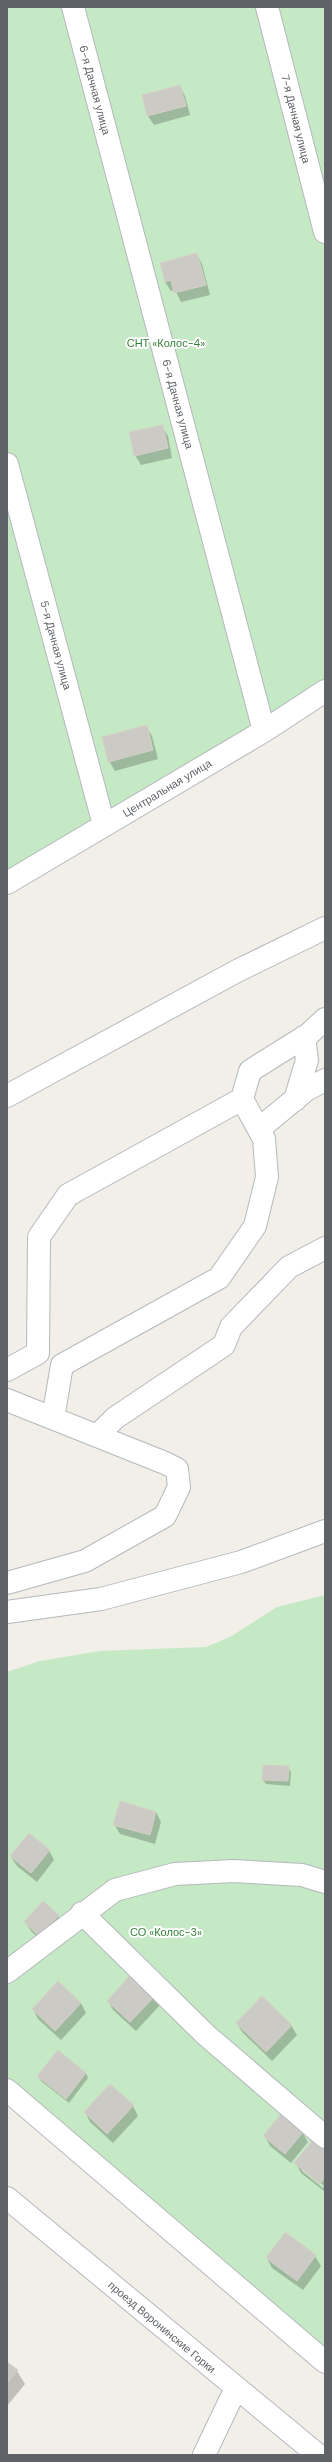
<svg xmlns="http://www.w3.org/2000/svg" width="332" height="2462" font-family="'DM Sans',sans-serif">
<rect width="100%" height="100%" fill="#f1efe8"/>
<path fill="#c5e8c5" d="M7 7H325V679L251 727 7 871Z
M325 1595V2361L7 2097V1672L40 1661 100 1651 206 1647 230 1637 277 1607Z"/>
<path fill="#0003" fill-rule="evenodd" d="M180 86 185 96 190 115 154 125 148 116Z
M197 255 202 264 210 295 181 302 175 290 171 291 165 282Z
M162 426 168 436 172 458 141 465 135 455Z
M146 726 152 736 158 759 115 771 109 761Z
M288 1767 291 1772 290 1786 266 1784 263 1780Z
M156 1812 161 1822 155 1844 120 1834 114 1824Z
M49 1850 54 1860 37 1882 17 1866 11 1857Z
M58 1916 63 1926 45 1945 31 1931 25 1922Z
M133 1974 161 2004 136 2031 113 2010 108 2001Z
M58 1983 81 2003 86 2013 61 2040 38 2019 33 2009Z
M237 2024 291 2025 297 2035 272 2061 243 2033Z
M86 2073 88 2078 69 2103 41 2081 38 2076Z
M133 2106 138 2116 113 2143 90 2122 85 2112Z
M302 2132 308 2142 291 2163 270 2146 265 2136Z
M325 2150V2192L301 2173 296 2163ZM302 2168 324 2186 323 2188 302 2171Z
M315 2256 321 2266 303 2290 272 2268 267 2258Z
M7 2363 17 2371 25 2384 7 2406Z"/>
<path fill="#cccac5" stroke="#d6d1c6" d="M180 85 186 106 147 116 142 95Z
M197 253 206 285 174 293 171 280 165 282 160 263Z
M163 425 168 448 134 456 129 432Z
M147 725 153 750 108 762 102 737Z
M263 1765 289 1766 288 1781 262 1780Z
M120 1801 156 1812 150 1835 113 1825Z
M29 1833 50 1850 31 1873 10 1856Z
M43 1901 59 1915 39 1936 24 1922Z
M133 1972 157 1994 130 2022 107 2001Z
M58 1981 81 2003 55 2031 32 2009Z
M262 1996 292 2025 266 2052 236 2023Z
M58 2050 86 2073 66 2099 37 2076Z
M110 2084 134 2105 107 2134 84 2112Z
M281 2114 303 2132 285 2154 263 2136Z
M313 2140 325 2149V2177L320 2184 294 2163Z
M285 2232 316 2255 297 2281 266 2258Z
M7 2362 18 2370 7 2383Z"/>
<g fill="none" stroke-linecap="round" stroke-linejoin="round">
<g stroke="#b5b8bc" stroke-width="24">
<path id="minor" d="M73 7 264 731
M267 7 325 232
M7 464 104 825
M7 883 264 731 325 691
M7 1096 237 971 325 928
M295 1100 307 1060 304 1037
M259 1129 306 1090 325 1080
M7 1370 38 1353 39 1237 68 1195 242 1099
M7 1400 165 1463 177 1469 179 1487 165 1516 85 1561 7 1583
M53 1418 62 1365 219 1278 255 1226 267 1177 264 1139 242 1099 250 1071 309 1034 325 1019
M97 1436 115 1418 224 1345 231 1327 289 1267 325 1248
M7 1612 101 1599 241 1562 325 1531
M82 1913 206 2035 325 2137
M7 1972 115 1890 175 1874 234 1871 302 1875 325 1882
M7 2090 325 2362
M7 2198 318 2455
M204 2455 236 2388"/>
</g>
<use href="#minor" stroke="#fff" stroke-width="22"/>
</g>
<g text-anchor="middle" stroke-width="4" stroke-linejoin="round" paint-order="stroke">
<g font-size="11" fill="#5f6368" stroke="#fff">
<text transform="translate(95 90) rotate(75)" y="4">6-я Дачная улица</text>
<text transform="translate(296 119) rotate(76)" y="4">7-я Дачная улица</text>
<text transform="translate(178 404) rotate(75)" y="4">6-я Дачная улица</text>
<text transform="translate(56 645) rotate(75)" y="4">5-я Дачная улица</text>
<text transform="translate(167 788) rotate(-31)" y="4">Центральная улица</text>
<text transform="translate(162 2327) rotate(40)" y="4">проезд Воронинские Горки</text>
</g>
<g font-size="11" fill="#348238" stroke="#fff">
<text x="166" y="347">СНТ «Колос-4»</text>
<text x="166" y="1936">СО «Колос-3»</text>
</g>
</g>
<rect width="332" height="2462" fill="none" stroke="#5f6368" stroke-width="16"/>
</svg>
